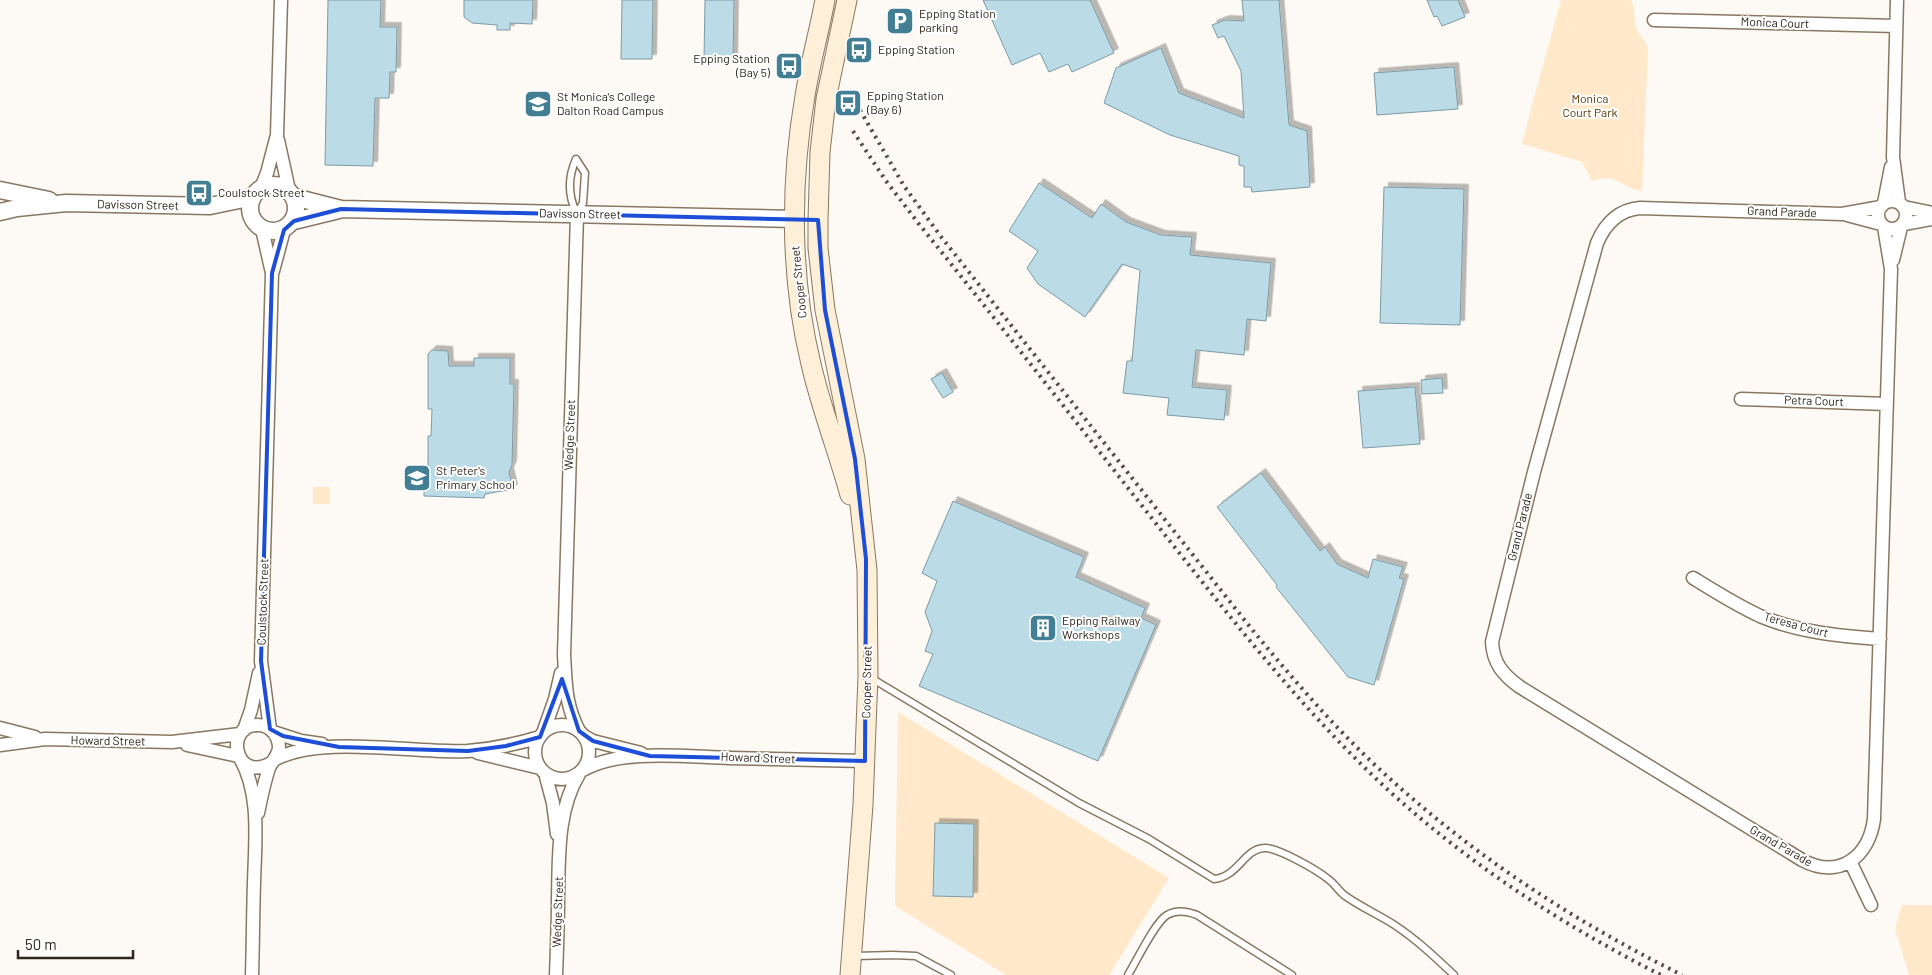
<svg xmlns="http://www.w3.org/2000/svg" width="1932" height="975" font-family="Barlow,sans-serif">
<defs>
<filter id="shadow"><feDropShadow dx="4.5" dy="-4.5" stdDeviation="0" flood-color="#0004"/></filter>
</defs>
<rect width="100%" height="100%" fill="#fdf9f4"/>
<path fill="#ffe9ca" d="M1561 0H1631C1637 11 1632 21 1638 32 1642 39 1646 41 1648 49L1642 191C1621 188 1617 172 1592 181L1582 162 1522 144 1532 105Z
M313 487H330V504H313Z
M898 712 1169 878 1109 975H1006L895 906Z
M1902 905H1932V975H1909L1895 929Z"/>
<path fill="#bbdbe7" stroke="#7c9aa6" filter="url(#shadow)" d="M328 0H381L380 27H397L396 72H390L389 98H375L373 166 325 165Z
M464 0H533L532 24 510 23V30H497V25L472 23 464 17Z
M622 0H653L652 59H621Z
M705 0H734L733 60 704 59Z
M983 0H1090L1114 53 1072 72 1068 64 1049 72 1040 53 1012 65Z
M1242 0H1279L1289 125 1307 131 1310 187 1252 192 1251 187H1244V166L1239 165V156L1170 135 1104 103 1116 68 1161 48 1179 93 1244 118 1241 71 1224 36 1218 38 1212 25 1225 20 1244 21Z
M1427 0H1458L1465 17 1442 26 1437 16 1434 17Z
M1454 67 1458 109 1377 115 1374 73Z
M1039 183 1092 218 1101 204 1126 222 1161 235 1192 237 1190 255 1271 263 1266 321 1247 319 1244 355 1196 350 1192 387 1227 390 1224 420 1167 415 1169 398 1123 393 1127 361H1132L1140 270 1122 264 1085 317 1038 284 1027 268 1038 251 1009 231Z
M1384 187 1464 189 1460 325 1380 323Z
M432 350 448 351 449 366H474V358H510V384H514L512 465 509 472 513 489 485 494 484 498 424 496V468L428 469V436H431L432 409H428V354Z
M942 373 953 392 943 398 931 379Z
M1442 378 1443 393 1422 394 1421 380Z
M1415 387 1420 444 1363 448 1358 391Z
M1261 473 1320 551 1325 547 1337 564 1368 578 1373 559 1403 567 1399 578 1404 579 1374 685 1348 677 1276 587 1277 585 1217 507Z
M953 501 1084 557 1076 577 1145 608 1141 618 1156 625 1098 761 919 686 933 654 925 651 932 631 925 612 937 581 922 573Z
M935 823 974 824 973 897 933 896Z"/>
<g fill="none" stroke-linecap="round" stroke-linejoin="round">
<g stroke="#887862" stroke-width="9">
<path id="service" d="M576 159 585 173 583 203 577 214
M576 212C568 195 568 177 576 159
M871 678 1079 803 1149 839 1214 879C1238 877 1244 849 1264 848 1277 847 1317 870 1328 879 1334 883 1338 890 1344 895 1359 906 1377 914 1393 924 1416 939 1435 957 1454 975
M855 956 893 955 916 956 951 975
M1128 975C1136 962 1155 922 1167 915 1177 909 1187 911 1197 915L1292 975"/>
</g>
<g stroke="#887862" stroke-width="15">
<path id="minor" d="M1897 0 1893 157 1899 202
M1654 20 1896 26
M278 140 289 190
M261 188 267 173 277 135 281 0
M1878 215a14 14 0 1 1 28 0a14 14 0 1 1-28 0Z
M1884 203 1891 167
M1881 207 1842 214 1640 208C1618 210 1605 224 1597 243L1534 472 1492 642C1493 663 1503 675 1520 687L1802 860C1839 880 1869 857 1874 819L1891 269 1884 227
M1904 207 1932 213
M577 214 564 655C566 685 565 704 579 731
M1847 215 1881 224
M1904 224 1932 219
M262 229 272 273 261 661 270 729
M1893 260 1901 227
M273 271 284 230
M1741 399 1887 404
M1693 578C1714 591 1736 605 1760 616 1798 632 1838 636 1880 639
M535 752a27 27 0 1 1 54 0a27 27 0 1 1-54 0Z
M0 728 35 737
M244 730 251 710 259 673
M273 732 301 741 322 744
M543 733 555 699 561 673
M584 736 593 741 641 753
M0 745 45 739 172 742 240 734
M187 745 238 756
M478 753 540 768
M240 758C261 794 255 842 254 883 253 913 253 944 252 975
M274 760C320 734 415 754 468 751 493 749 517 744 540 737
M583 770C621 748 687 757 730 758 775 759 820 760 865 761
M545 773 553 803 557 834
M258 813C261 798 264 783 269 768 272 761 278 756 279 748 279 743 277 737 274 733 270 728 264 725 258 725 223 725 235 784 271 763
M1850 861 1871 905
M556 975C557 949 558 924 558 898 559 857 557 810 579 774"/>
</g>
<g stroke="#887862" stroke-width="19">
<path id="tertiary" d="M250 208a23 23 0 1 1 46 0a23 23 0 1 1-46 0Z
M0 190 49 200
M294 197 341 209 794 219
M0 212 17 208 66 203 210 206 253 197
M294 221 339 210"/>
</g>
<g stroke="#887862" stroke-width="21">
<path id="secondary" d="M825 0C819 32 810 64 805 96 790 183 790 278 811 364 821 408 838 451 850 495
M847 0 826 99 820 152 818 220V248L825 310 855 459 867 570 868 676 863 805 850 975"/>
</g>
<use href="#service" stroke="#fff" stroke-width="6"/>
<use href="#minor" stroke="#fff" stroke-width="12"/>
<use href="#tertiary" stroke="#fff" stroke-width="16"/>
<use href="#secondary" stroke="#feefd9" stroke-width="19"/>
<path stroke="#554e46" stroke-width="4" stroke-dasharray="2.5 5" stroke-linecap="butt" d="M860 110 904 186 942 238 1250 627C1293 679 1337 731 1388 777 1476 857 1575 922 1682 975
M853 131 886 181 919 224C1002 327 1083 431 1165 535 1235 623 1304 712 1387 789 1469 864 1562 925 1661 975"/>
</g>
<path fill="none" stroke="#1d4ed8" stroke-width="4" stroke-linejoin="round" d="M341 209 818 220 825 310 855 459 866 559 865 761 650 756 593 741 579 731 562 679 540 737 506 746 468 751 339 747 283 736 270 729 261 661 272 273 284 230 294 221Z"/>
<defs>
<g id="parking-square" transform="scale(1.4375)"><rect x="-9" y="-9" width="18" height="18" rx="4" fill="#427f95" stroke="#fff"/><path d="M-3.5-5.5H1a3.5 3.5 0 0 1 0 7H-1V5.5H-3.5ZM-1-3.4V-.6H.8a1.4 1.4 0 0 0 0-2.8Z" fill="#fff"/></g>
<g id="bus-square" transform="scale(1.4375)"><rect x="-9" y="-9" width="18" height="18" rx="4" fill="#427f95" stroke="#fff"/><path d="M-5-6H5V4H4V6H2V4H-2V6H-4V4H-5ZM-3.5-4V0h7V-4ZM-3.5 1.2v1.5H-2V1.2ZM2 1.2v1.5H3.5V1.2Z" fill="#fff"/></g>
<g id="school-square" transform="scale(1.4375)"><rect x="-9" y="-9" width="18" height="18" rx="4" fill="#427f95" stroke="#fff"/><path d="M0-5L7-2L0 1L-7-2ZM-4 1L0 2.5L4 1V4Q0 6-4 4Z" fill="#fff"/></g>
<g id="building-square" transform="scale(1.4375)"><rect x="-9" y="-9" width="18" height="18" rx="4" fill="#427f95" stroke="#fff"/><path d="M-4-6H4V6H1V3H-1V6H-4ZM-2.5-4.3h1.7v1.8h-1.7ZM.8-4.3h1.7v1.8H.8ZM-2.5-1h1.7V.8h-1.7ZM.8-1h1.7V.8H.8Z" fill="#fff"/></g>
</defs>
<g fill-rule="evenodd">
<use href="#parking-square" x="900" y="21"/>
<use href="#bus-square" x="859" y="50"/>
<use href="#bus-square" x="789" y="66"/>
<use href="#bus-square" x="848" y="103"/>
<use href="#school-square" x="538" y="104"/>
<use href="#bus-square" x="199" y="193"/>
<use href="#school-square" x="417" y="478"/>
<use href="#building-square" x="1043" y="628"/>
</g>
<g text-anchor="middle" stroke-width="4" stroke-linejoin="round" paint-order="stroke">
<g font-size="12" fill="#2d261d" stroke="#fff" text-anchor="start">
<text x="919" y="18">Epping Station<tspan x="919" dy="14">parking</tspan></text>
<text x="878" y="54">Epping Station</text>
<text x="770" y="63" text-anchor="end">Epping Station<tspan x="770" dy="14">(Bay 5)</tspan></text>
<text x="867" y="100">Epping Station<tspan x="867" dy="14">(Bay 6)</tspan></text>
<text x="557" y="101">St Monica's College<tspan x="557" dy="14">Dalton Road Campus</tspan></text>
<text x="218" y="197">Coulstock Street</text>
<text x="436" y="475">St Peter's<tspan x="436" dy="14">Primary School</tspan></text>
<text x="1062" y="625">Epping Railway<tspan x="1062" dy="14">Workshops</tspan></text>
</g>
<g font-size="12" fill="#2d261d" stroke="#fff">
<text transform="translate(1775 23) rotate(2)" y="4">Monica Court</text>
<text transform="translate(138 205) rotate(1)" y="4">Davisson Street</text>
<text transform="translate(1782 212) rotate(2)" y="4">Grand Parade</text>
<text transform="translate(580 214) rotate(1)" y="4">Davisson Street</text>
<text transform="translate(799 282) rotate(-96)" y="4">Cooper Street</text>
<text transform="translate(1814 401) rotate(2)" y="4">Petra Court</text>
<text transform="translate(570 435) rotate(-88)" y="4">Wedge Street</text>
<text transform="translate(1520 527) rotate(-76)" y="4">Grand Parade</text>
<text transform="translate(263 602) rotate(-88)" y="4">Coulstock Street</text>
<text transform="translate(1796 625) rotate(15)" y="4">Teresa Court</text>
<text transform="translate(867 682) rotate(-89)" y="4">Cooper Street</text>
<text transform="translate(108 741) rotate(1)" y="4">Howard Street</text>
<text transform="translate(758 758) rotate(2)" y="4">Howard Street</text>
<text transform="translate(1781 846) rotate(30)" y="4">Grand Parade</text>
<text transform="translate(558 912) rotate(-88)" y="4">Wedge Street</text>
</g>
<g font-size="12" fill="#533806" stroke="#fff">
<text x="1590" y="103">Monica<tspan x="1590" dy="14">Court Park</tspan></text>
</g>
</g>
<path d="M18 950v8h115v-8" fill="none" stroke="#2d261d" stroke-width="2.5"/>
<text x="25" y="950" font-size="15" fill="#2d261d" stroke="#ffffff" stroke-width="4" paint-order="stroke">50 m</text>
</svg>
